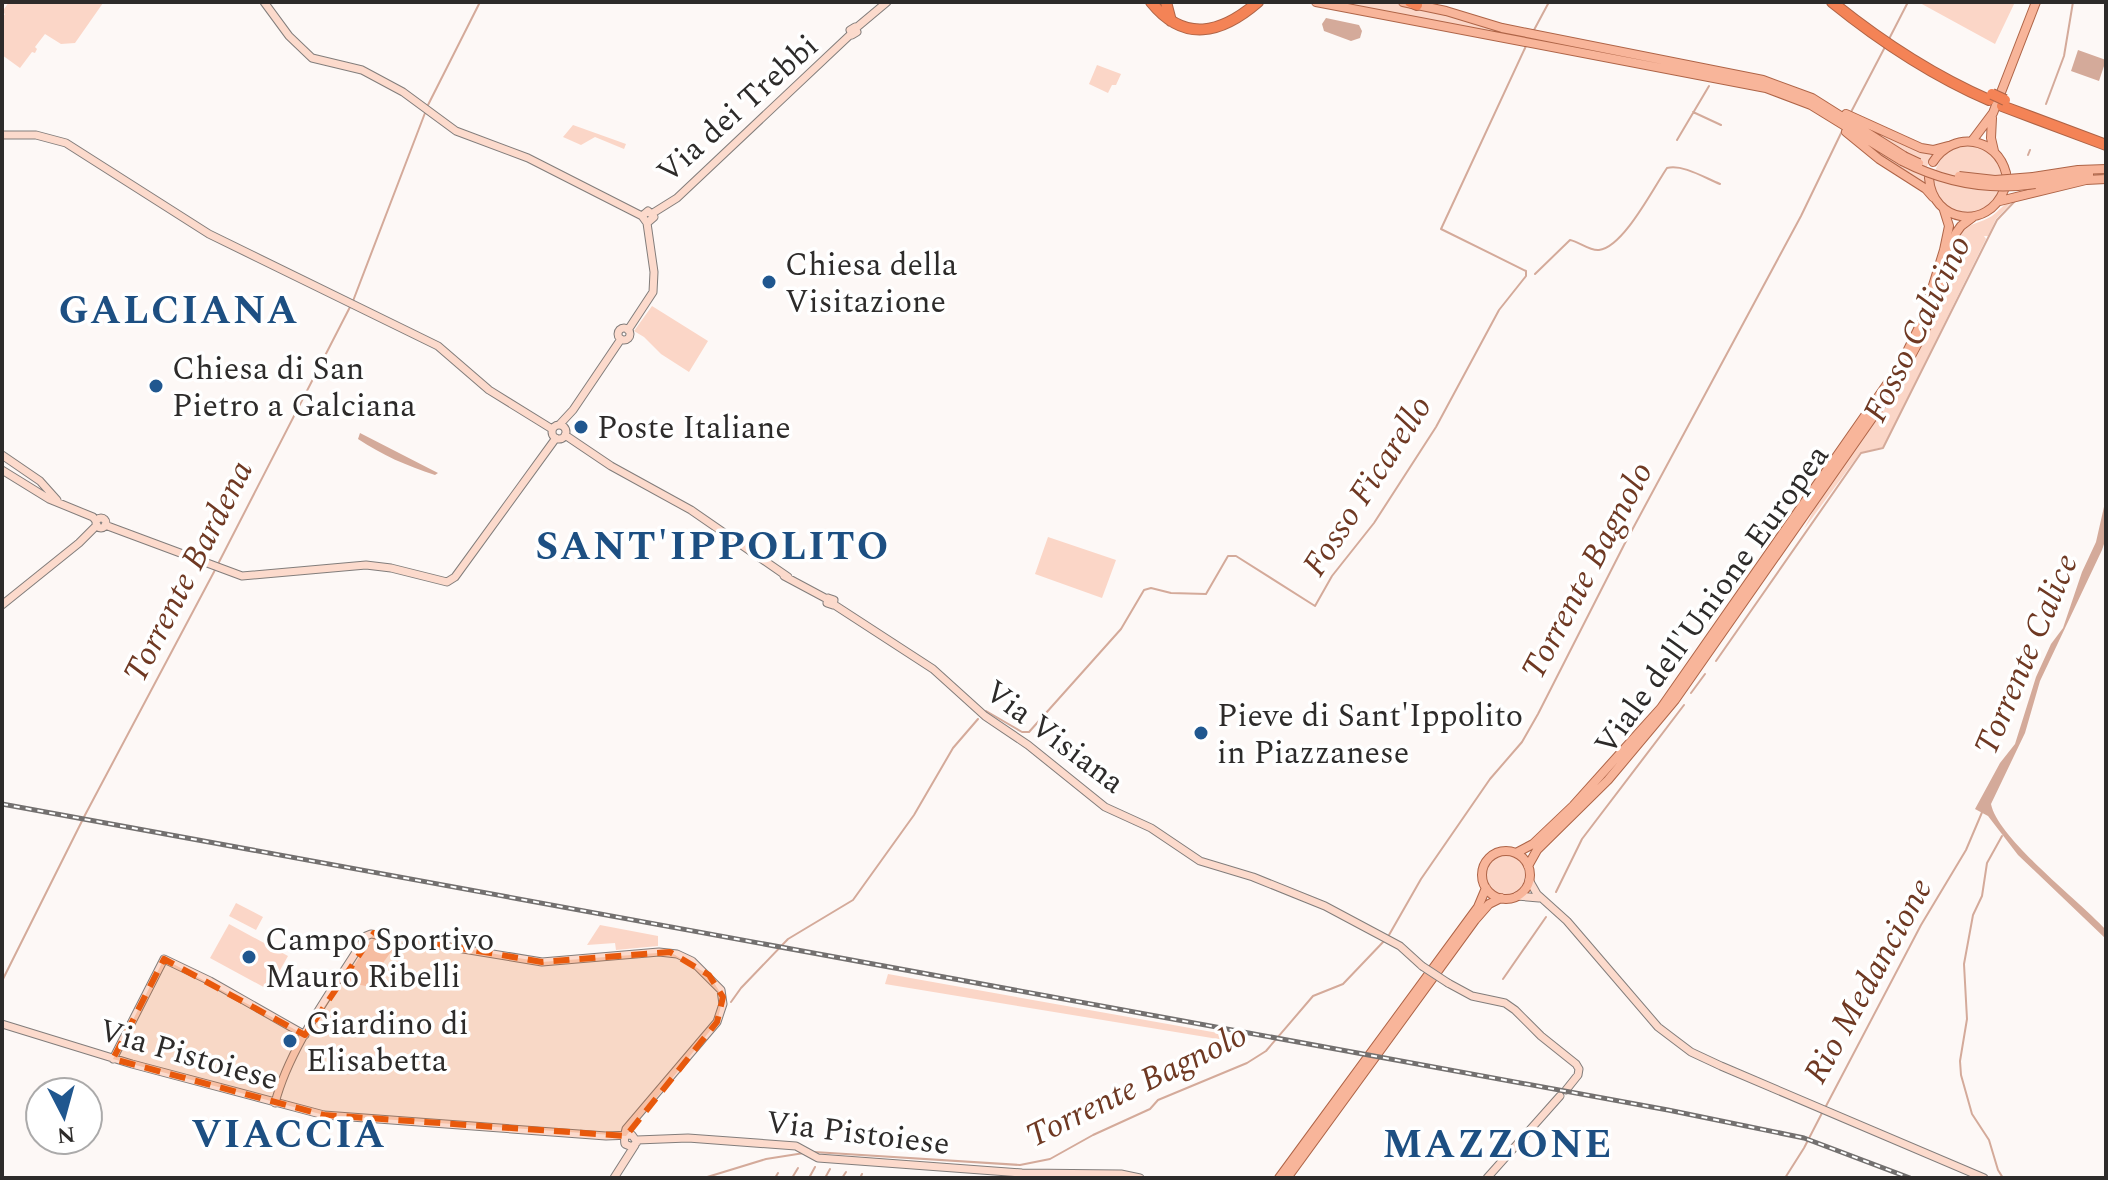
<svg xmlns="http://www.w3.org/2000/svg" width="2108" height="1180" font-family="Spectral,serif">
<rect width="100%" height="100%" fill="#fdf8f6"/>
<path fill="#fbd6c7" d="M9 2H101L103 3 75 43 61 44 45 34 35 47 37 49 35 53 32 52 20 68 2 55V18L5 14 2 12Z
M1329 2H1388L1441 13 1502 32 1734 78Z
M2015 2 1995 44 1920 3V2Z
M1097 65 1121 74 1116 85H1112L1108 93 1089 84Z
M573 125 626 144 624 149 595 137 581 145 563 137Z
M1865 127 1933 153 1926 169 1925 185 1898 169 1858 138 1900 163 1905 152Z
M1934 180a34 34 0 1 1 68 0a34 34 0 1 1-68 0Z
M2014 200 1996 219 1988 236H1984L1986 239 1883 447 1860 453 1804 529 1819 500 1918 353 1935 317 1961 232C1970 223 1981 223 1992 216 2000 210 2004 203 2014 200Z
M652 306 708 341 689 372 661 354 644 337 634 331Z
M1048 537 1116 560 1102 598 1035 574Z
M1485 875a20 20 0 1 1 40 0a20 20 0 1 1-40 0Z
M236 903 263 917 256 930 229 916Z
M229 924 288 956 269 990 210 958Z
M600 925 658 936V946L616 950 615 943 587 945Z
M376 937 399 941 366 986 344 982 368 943Z
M888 974 1246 1038 1242 1043 885 984Z"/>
<path fill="#d4aa9a" d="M1326 18 1359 25 1362 31 1360 38 1351 41 1324 31 1322 24Z
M2078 50 2106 60 2099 81 2071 71Z
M360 433 438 473 435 475C407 466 382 455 358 439Z
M2106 498V538L2102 550 2040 681 2025 733 1991 804C1998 839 2079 900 2106 930V939L2018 855 1988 816 1975 809 2000 763 2015 744 2036 677 2051 644 2063 628 2082 572 2096 542Z"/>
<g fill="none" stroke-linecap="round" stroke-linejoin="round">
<path stroke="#d4aa9a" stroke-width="2" d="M1534 30 1549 2
M1889 39 1908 2
M2046 104 2064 56 2073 2
M427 107 480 2
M1693 112 1721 125
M1850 114 1886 45
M1677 140 1709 86
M2028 155 2030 150
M1535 274 1570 240C1580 242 1589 251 1599 250 1623 248 1654 187 1667 168 1683 164 1705 178 1720 184
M353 301 425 113
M218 564 350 307
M1716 661 1861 453 1883 448 1997 220 2015 201
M1691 693 1705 674
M986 711 1022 732H1029L1121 629 1144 590 1151 588 1171 593 1206 594 1228 556H1236L1315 606 1332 576 1374 523 1436 427 1499 310 1526 276V271L1441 229 1526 46
M2002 836 1987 863 1982 896 1973 915 1964 964 1967 1019 1960 1061 1961 1075 1972 1114 1989 1140 1998 1170 2003 1178
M1556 892 1582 839 1684 705
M1389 935 1421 879 1490 779 1522 742 1538 714 1624 545 1801 216 1844 127
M1503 979 1546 917
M2 981 85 815 215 570
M731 1002 741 988 788 939 853 900 914 815 953 748 978 719
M1825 1108 1921 925 1966 850 1983 810
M814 1152 1020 1165 1050 1159 1093 1135 1150 1109 1158 1100 1247 1063 1266 1051 1313 996 1343 984 1385 940
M704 1178 766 1159 804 1153
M757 1178 758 1177
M775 1178 778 1173
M792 1178 798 1168
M809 1178 815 1167
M825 1178 830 1169
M842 1178 846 1172
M860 1178 862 1174
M1785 1178 1804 1148 1822 1113"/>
<g stroke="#827d7b" stroke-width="9">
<path id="secondary" d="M264 2 289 36 312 58 362 70 403 92 456 131 528 158 642 216
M855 27 857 32 852 35 850 30Z
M856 28 887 2
M2 135H36L66 143 209 234 438 346 489 390 552 429
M653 213 677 198 851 34
M618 334a6 6 0 1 1 12 0a6 6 0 1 1-12 0Z
M628 330 653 292 654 272 647 223 642 216 648 211 654 217 647 223
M560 424 573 410 621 339
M552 432a7 7 0 1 1 14 0a7 7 0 1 1-14 0Z
M565 435 611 466 691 510 788 577
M2 455 40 481 57 500
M2 470 49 499 93 517 96 521
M96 523a5 5 0 1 1 10 0a5 5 0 1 1-10 0Z
M105 525 242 576 366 565 391 568 447 582 455 577 556 438
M784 576 827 599
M828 598 834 600 833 605 827 603Z
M833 604 933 669 985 716 1028 745 1105 807 1151 828 1200 861 1253 877 1325 906 1400 946 1422 966
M2 605 79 543 97 525
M1529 880 1537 894 1567 921 1658 1027 1691 1052 1721 1066 1984 1178
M1517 896 1539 898
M1448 983 1472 996 1505 1003 1515 1010 1541 1036 1576 1064 1579 1069 1578 1075 1566 1090
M2 1024 132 1064 324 1115 606 1136 632 1135 637 1142 632 1147 625 1144C624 1140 625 1132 626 1129L717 1022 723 1004 721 990 692 961 677 954 659 952 542 962 371 934 366 936C335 987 290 1045 275 1103
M113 1059 164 959 210 981 305 1035
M637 1140 688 1138 796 1146 818 1158 1022 1173 1121 1174 1140 1178
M614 1178 635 1145
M1487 1178 1560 1096"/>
</g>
<g stroke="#ae6447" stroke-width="10">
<path id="primary" d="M1316 2 1766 88 1811 105 1902 161
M1403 2 1446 11 1502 28 1763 80 1812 98 1904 156
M1846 114 1921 148 1933 150 1948 146
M1992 118 1991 138 1994 151
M1846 132 1879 159 1926 189 1933 197
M1972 141 1993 113 2036 2
M1933 162C1953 130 1997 137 2006 173
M2033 177 2078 170 2106 169
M1929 178C1932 223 1988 231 2004 190
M2035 184 2089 174
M2000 201 2086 180 2106 179
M1482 875a24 24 0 1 1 48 0a24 24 0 1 1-48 0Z
M1516 853 1533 844 1573 806 1661 708 1901 364 1922 321 1944 250 1949 226 1944 210
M1528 866 1537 850 1608 780 1675 700 1896 384 1927 326 1956 233 1961 226 1973 217
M1279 1178 1478 907 1486 888
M1287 1178 1475 920 1489 904 1501 898"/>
</g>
<g stroke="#ae6447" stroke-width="12">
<path id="highway" d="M1151 2C1184 43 1221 34 1258 2
M1166 2 1171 21
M1410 2 1417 5
M1832 2C1879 40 1934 76 1989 100
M2002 106 2106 145"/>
</g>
<use href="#secondary" stroke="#fcdacc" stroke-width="7"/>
<use href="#primary" stroke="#f8b59a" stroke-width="8"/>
<use href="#highway" stroke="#f48356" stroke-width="10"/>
<g stroke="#73706f" stroke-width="5">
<path id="rail" d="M2 804 1668 1110 1804 1138 1910 1178"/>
</g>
<use href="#rail" stroke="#fff" stroke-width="2" stroke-dasharray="6" stroke-linecap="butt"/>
<g stroke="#827d7b" stroke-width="9" stroke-linecap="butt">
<path id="secondary-bridge" d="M1422 966 1448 983"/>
</g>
<g stroke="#ae6447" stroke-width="10" stroke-linecap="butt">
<path id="primary-bridge" d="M1904 156 1919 163
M1902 161C1943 182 1989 191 2035 184
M1959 176 1995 180 2033 177"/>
</g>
<g stroke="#ae6447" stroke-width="12" stroke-linecap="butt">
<path id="highway-bridge" d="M1992 94 2005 100"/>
</g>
<use href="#secondary-bridge" stroke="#fcdacc" stroke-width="7"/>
<use href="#primary-bridge" stroke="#f8b59a" stroke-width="8"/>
<use href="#highway-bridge" stroke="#f48356" stroke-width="10"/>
</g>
<path fill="#e8590c" fill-opacity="0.2" stroke="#e8590c" stroke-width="6" stroke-dasharray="16 10" stroke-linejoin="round" d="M374 933 542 962 670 952 709 975 723 997 717 1022 626 1136 324 1115 113 1059 164 959 305 1035Z"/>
<g fill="#20578f" stroke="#fff" stroke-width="3">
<circle cx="769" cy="282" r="8"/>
<circle cx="156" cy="386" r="8"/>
<circle cx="581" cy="427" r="8"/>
<circle cx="1201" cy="733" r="8"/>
<circle cx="249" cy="957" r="8"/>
<circle cx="290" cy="1041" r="8"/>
</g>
<g text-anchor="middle" stroke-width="7" stroke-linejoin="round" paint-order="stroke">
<g font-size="32" fill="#2d2b2a" stroke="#fff">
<text transform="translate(737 108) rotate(-42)" y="11">Via dei Trebbi</text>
<text transform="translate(1711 599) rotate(-54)" y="11">Viale dell'Unione Europea</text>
<text transform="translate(1055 736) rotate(37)" y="11">Via Visiana</text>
<text transform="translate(189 1054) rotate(16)" y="11">Via Pistoiese</text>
<text transform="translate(858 1132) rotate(7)" y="11">Via Pistoiese</text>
</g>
<g font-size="32" fill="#2d2b2a" stroke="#fff" text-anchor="start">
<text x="785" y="275">Chiesa della<tspan x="785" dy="37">Visitazione</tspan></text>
<text x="172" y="379">Chiesa di San<tspan x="172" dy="37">Pietro a Galciana</tspan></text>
<text x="597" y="438">Poste Italiane</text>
<text x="1217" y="726">Pieve di Sant'Ippolito<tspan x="1217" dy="37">in Piazzanese</tspan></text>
<text x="265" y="950">Campo Sportivo<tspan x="265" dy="37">Mauro Ribelli</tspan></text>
<text x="306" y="1034">Giardino di<tspan x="306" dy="37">Elisabetta</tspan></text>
</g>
<g font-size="34" font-style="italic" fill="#6f3923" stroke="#fff">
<text transform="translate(1916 328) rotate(-64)" y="12">Fosso Calicino</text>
<text transform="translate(1366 485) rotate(-57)" y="12">Fosso Ficarello</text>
<text transform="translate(1586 570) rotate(-62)" y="12">Torrente Bagnolo</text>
<text transform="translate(187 571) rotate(-63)" y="12">Torrente Bardena</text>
<text transform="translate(2025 654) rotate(-67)" y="12">Torrente Calice</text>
<text transform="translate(1867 980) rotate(-61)" y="12">Rio Medancione</text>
<text transform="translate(1136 1084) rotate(-26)" y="12">Torrente Bagnolo</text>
</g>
<g font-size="40" font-weight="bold" letter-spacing="2" fill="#1d4f82" stroke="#fff">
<text x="179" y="323">GALCIANA</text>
<text x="713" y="559">SANT'IPPOLITO</text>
<text x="289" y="1147">VIACCIA</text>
<text x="1498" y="1157">MAZZONE</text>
</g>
</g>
<rect width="2108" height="1180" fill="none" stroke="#2d2b2a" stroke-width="8"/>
<g transform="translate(64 1116) rotate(174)"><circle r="38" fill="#ffffff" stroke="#abaaaa" stroke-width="2"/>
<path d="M0-6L14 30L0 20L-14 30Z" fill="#20578f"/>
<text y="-12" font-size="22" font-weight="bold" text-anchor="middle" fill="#2d2b2a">N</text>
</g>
</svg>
